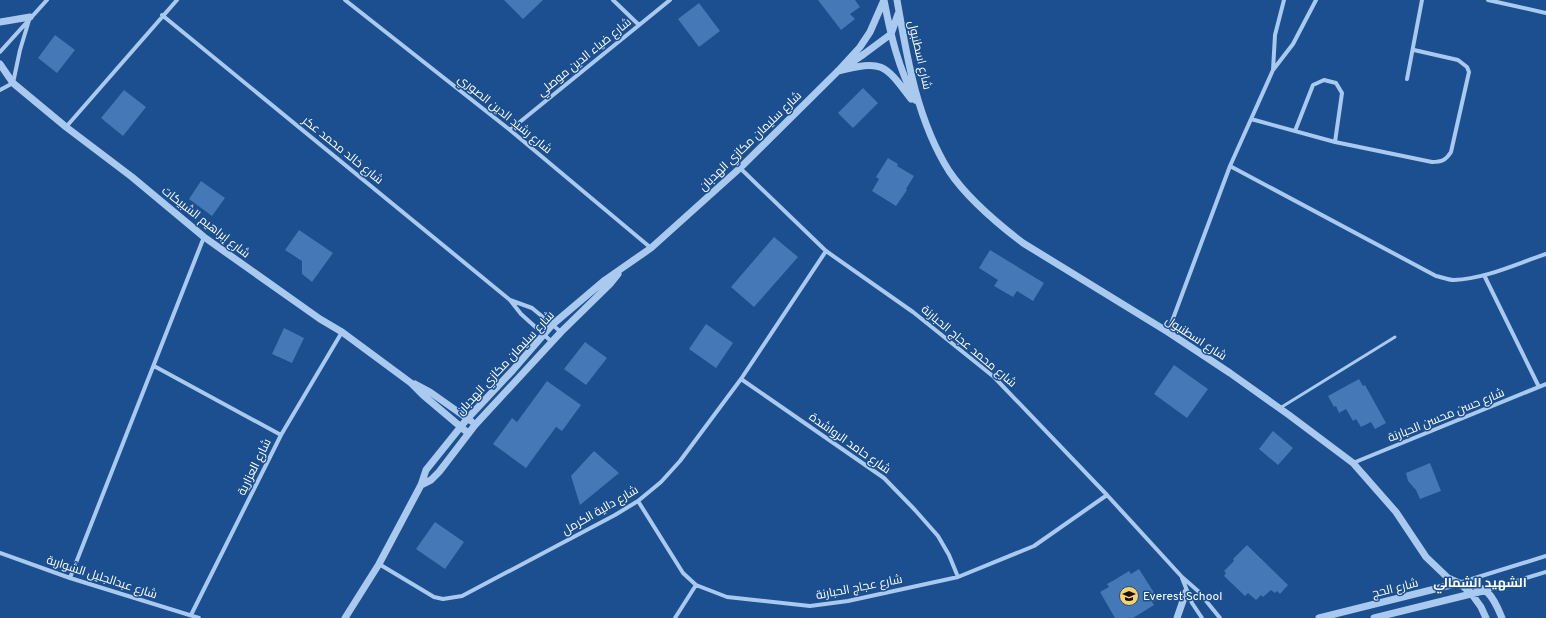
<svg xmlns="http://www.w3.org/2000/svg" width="1546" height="618" font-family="Overpass,Cairo,sans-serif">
<rect width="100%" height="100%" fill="#1b4f8f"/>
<path fill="#4478b7" d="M504 0H543L523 19Z
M818 0H855L860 7 850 14 855 19 841 30Z
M699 3 720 31 699 47 678 19Z
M55 35 75 50 57 73 38 58Z
M863 88 878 103 853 128 838 113Z
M124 90 146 107 123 136 101 118Z
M888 158 898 164 897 166 914 176 906 189 907 190 896 206 872 191 879 179 876 177Z
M201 181 225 198 212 216 189 199Z
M299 230 333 253 312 282 302 274V261L285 250Z
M774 237 798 257 754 307 731 287Z
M990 250 1044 283 1033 301 1017 291 1013 297 994 286 998 280 979 268Z
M706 324 733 343 716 368 689 349Z
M284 328 304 338 292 363 272 354Z
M585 342 607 358 586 385 564 369Z
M1174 365 1208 389 1187 418 1154 394Z
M1359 379 1363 386 1365 385 1386 423 1375 429 1371 422 1361 427 1356 419 1353 421 1346 409 1339 413 1336 406 1334 407 1328 396Z
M547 381 581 405 562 431 556 427 526 468 493 444 512 418 517 422Z
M1273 431 1293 448 1278 465 1259 449Z
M594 451 619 473 580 505 571 476Z
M1430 463 1441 491 1420 499 1416 490 1408 481 1406 473Z
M435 522 464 542 445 569 416 549Z
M1247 545 1288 585 1280 594 1277 591 1275 593 1271 590 1263 597 1261 595 1256 600 1248 593 1245 596 1224 576 1226 573 1224 571 1234 561 1233 559Z
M1139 569 1158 599 1152 602 1154 605 1133 618H1115L1100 592 1109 587 1107 584 1116 579 1129 571 1131 574Z"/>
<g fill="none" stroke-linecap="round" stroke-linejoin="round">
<path stroke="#a9c9ee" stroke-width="3" d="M1280 408 1395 337"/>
<path stroke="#a9c9ee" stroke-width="4" d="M345 0 510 130 651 248
M613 0 639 25
M1488 0 1546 13
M162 15 510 300 521 314 552 342
M0 52 47 0
M1273 70 1275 35 1284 0
M1407 79 1422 0
M0 90 13 83 20 50 30 17
M1251 119 1335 142 1432 162C1442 162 1446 160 1451 152L1469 72 1467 67 1458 60 1414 50
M66 127 177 0
M510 130 670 0
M1295 131 1313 85 1324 80 1336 83 1342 93 1335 142
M1230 166 1436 276C1441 277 1448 280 1454 280 1485 279 1516 264 1546 254
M740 168 826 251 913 312 994 377 1107 495 1182 577 1198 591 1220 618
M1484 275 1539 387
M510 300 532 308 561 332
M1168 332 1230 166 1273 70 1293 44 1316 0
M154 366 281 435
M741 379 884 478 915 510 938 536 949 555 958 577
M1353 463 1546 384
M638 501 683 573 696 585 727 597 810 606 848 601 958 577 1034 546 1107 495
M0 553 70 578 199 618
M379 564 434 597 443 599 462 596 615 515 638 501 661 482 680 461 741 379 826 251
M70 578 204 237
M1182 578 1192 603 1202 618
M1462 582 1546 556
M1487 590 1546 572
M191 615 281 435 342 332
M675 618 696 585"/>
<path stroke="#a9c9ee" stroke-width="7" d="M884 0C891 37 898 66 915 100
M897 0C907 58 917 120 949 171 967 198 998 224 1023 243L1168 332 1230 373 1289 415 1353 463 1396 512 1426 557 1448 578 1459 583 1471 593 1481 607 1486 618
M0 22 30 17
M0 64 13 83 66 127 132 177 204 237 320 319 342 332 411 383 423 395 468 433
M845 67 864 54 891 34 898 14
M838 71C882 60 884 63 911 99
M415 384 430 392 471 421
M421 485 431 480 439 472 475 425 561 332 610 284 618 274
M345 618 379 564 421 485 426 470 467 419 513 370 552 325 605 280 651 248 740 168 838 71 860 47 870 32 884 0
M1177 618 1186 592
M1319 618 1459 583C1487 586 1492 593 1502 618
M1374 618 1487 590"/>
</g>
<defs>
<g id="school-disc" transform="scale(1)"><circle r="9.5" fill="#ffd166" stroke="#1b4f8f"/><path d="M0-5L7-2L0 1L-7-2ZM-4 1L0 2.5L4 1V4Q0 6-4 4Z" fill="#111"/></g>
</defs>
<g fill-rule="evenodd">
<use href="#school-disc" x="1129" y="596"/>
</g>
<g text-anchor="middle" stroke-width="3" stroke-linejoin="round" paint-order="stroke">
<g font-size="12" fill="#fff" stroke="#1b4f8f">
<text transform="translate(920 55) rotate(77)" y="4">شارع اسطنبول</text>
<text transform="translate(584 57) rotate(-39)" y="4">شارع ضياء الدين موصلي</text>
<text transform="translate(505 114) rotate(39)" y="4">شارع رشيد الدين الصوري</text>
<text transform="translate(750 141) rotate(-44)" y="4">شارع سليمان مكازي الهدبان</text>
<text transform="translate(343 150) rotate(39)" y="4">شارع خالد محمد عكر</text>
<text transform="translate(206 222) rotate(38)" y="4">شارع إبراهيم الشبيكات</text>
<text transform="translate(1196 338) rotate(33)" y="4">شارع اسطنبول</text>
<text transform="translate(969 346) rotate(40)" y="4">شارع محمد عجاج الحبارنة</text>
<text transform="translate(505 363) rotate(-47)" y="4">شارع سليمان مكازي الهدبان</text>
<text transform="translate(1446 415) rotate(-22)" y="4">شارع حسن محسن الحبارنة</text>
<text transform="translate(850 443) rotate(35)" y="4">شارع حامد الرواشدة</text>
<text transform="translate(254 467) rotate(-64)" y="4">شارع العزارية</text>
<text transform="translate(600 510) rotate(-30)" y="4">شارع دالية الكرمل</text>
<text transform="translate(102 577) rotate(18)" y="4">شارع عبدالجليل الشواربة</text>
<text transform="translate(859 587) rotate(-11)" y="4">شارع عجاج الحبارنة</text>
<text transform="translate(1395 588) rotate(-14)" y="4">شارع الحج</text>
</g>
<g font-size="12" fill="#fff" stroke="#1b4f8f" text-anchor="start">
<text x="1143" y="600">Everest School</text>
</g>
<g font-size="13" font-weight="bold" fill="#fff" stroke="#1b4f8f">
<text x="1480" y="587">الشهيد الشمالي</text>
</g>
</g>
</svg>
